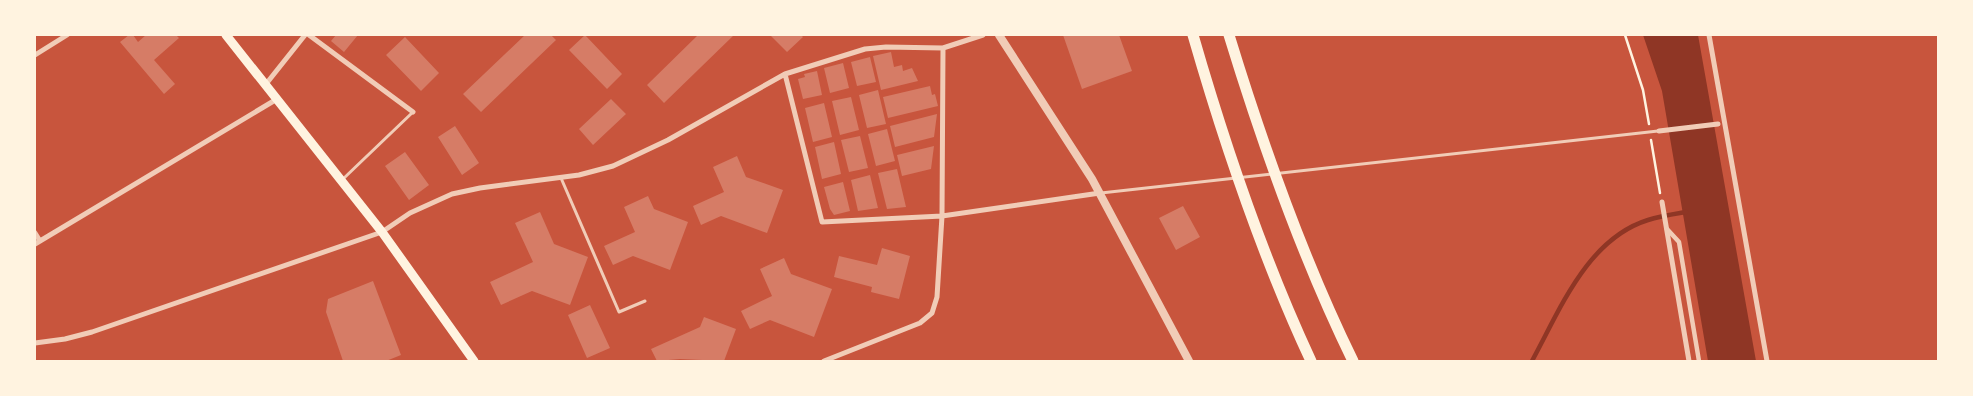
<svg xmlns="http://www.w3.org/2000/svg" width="1973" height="396" font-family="Figtree,sans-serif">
<rect width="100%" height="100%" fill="#c8553d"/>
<path fill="#8f3625" d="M1643 35H1698L1756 361H1708L1662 91Z"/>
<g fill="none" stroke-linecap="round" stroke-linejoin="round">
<path stroke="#8f3625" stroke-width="4.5" d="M1532 361C1560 310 1587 239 1648 220 1660 216 1674 214 1686 212"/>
</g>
<path fill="#d67c66" d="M129 35H133L138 42 146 35H176L179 38 154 60 175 84 164 94 120 42Z
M336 35H358L344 52 331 41Z
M525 35H551L556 40 481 112 463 94Z
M585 35 622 74 607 89 569 50Z
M698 35H734L664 103 647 85Z
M770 35H801L803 37 787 52Z
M1063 35H1119L1132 71 1082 89Z
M405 37 439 73 421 91 386 55Z
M891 52 894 67 902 65 903 71 912 68 918 81 881 90 873 56Z
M870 57 876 82 857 86 851 62Z
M843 63 849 88 830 93 824 68Z
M817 71 822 95 803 99 798 79 805 77 804 74Z
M930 86 932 95 935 94 938 106 888 118 883 97Z
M878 90 886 124 867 128 859 95Z
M851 97 859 130 840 135 832 101Z
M611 99 626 114 593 145 579 129Z
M824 103 832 137 813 142 805 108Z
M937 114 934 137 895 147 890 126Z
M455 126 479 163 462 175 438 137Z
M887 129 895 161 876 166 868 134Z
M860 136 868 168 849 172 841 140Z
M834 142 841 174 822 179 815 147Z
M934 146 931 169 902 176 897 155Z
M405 152 429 185 409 200 385 166Z
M737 156 746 177 783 190 767 233 721 216 701 225 693 206 724 192 713 167Z
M897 169 906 207 887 209 878 173Z
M870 175 878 208 858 211 851 180Z
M843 182 850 211 834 215 830 209 824 187Z
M648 196 654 209 688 222 670 270 633 256 613 265 604 246 635 232 624 207Z
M1183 206 1200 237 1176 250 1159 218Z
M540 212 554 244 588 257 570 305 532 291 501 305 490 282 533 262 515 223Z
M882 248 910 256 899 299 871 292 872 287 834 277 839 256 877 265Z
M784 258 791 274 832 289 814 337 770 320 750 329 741 311 772 296 760 269Z
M373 281 401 355 386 361H343L326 312 328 299Z
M590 305 610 348 587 358 568 315Z
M704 317 736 329 724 361 680 359 657 361 651 349 700 327Z"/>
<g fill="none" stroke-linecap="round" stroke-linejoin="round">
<path stroke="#fff3e0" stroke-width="2.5" d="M1625 35 1643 90 1649 124
M1651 140 1660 193"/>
<path stroke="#f1ccb7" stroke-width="3" d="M561 178 619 312 645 301
M343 179 413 112
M1101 193 1658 131"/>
<path stroke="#f1ccb7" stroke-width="4.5" d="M1667 229 1679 242 1699 361"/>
<path stroke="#f1ccb7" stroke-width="5" d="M309 35 413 112
M1709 35 1767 361
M35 55 67 35
M785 74 822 222 942 216 1100 193
M266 84 305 35
M1659 131 1718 124
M1662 202 1689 361
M35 233 40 241
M35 244 277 99
M35 343 65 339 92 332 382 232 410 213 452 194 480 188 579 175 613 166 668 140 785 74 865 49 886 47 943 48 983 35
M824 361 920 323 932 313 937 297 942 216 943 48"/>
<path stroke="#f1ccb7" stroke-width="8" d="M999 35 1092 179 1189 361"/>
<path stroke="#fff3e0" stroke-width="9" d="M226 35 382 232 474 361"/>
<path stroke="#fff3e0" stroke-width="11" d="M1193 35C1225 146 1262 256 1311 361
M1229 35C1263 146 1302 257 1353 361"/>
</g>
<rect width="1973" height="396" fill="none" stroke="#fff3e0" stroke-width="72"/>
</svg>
